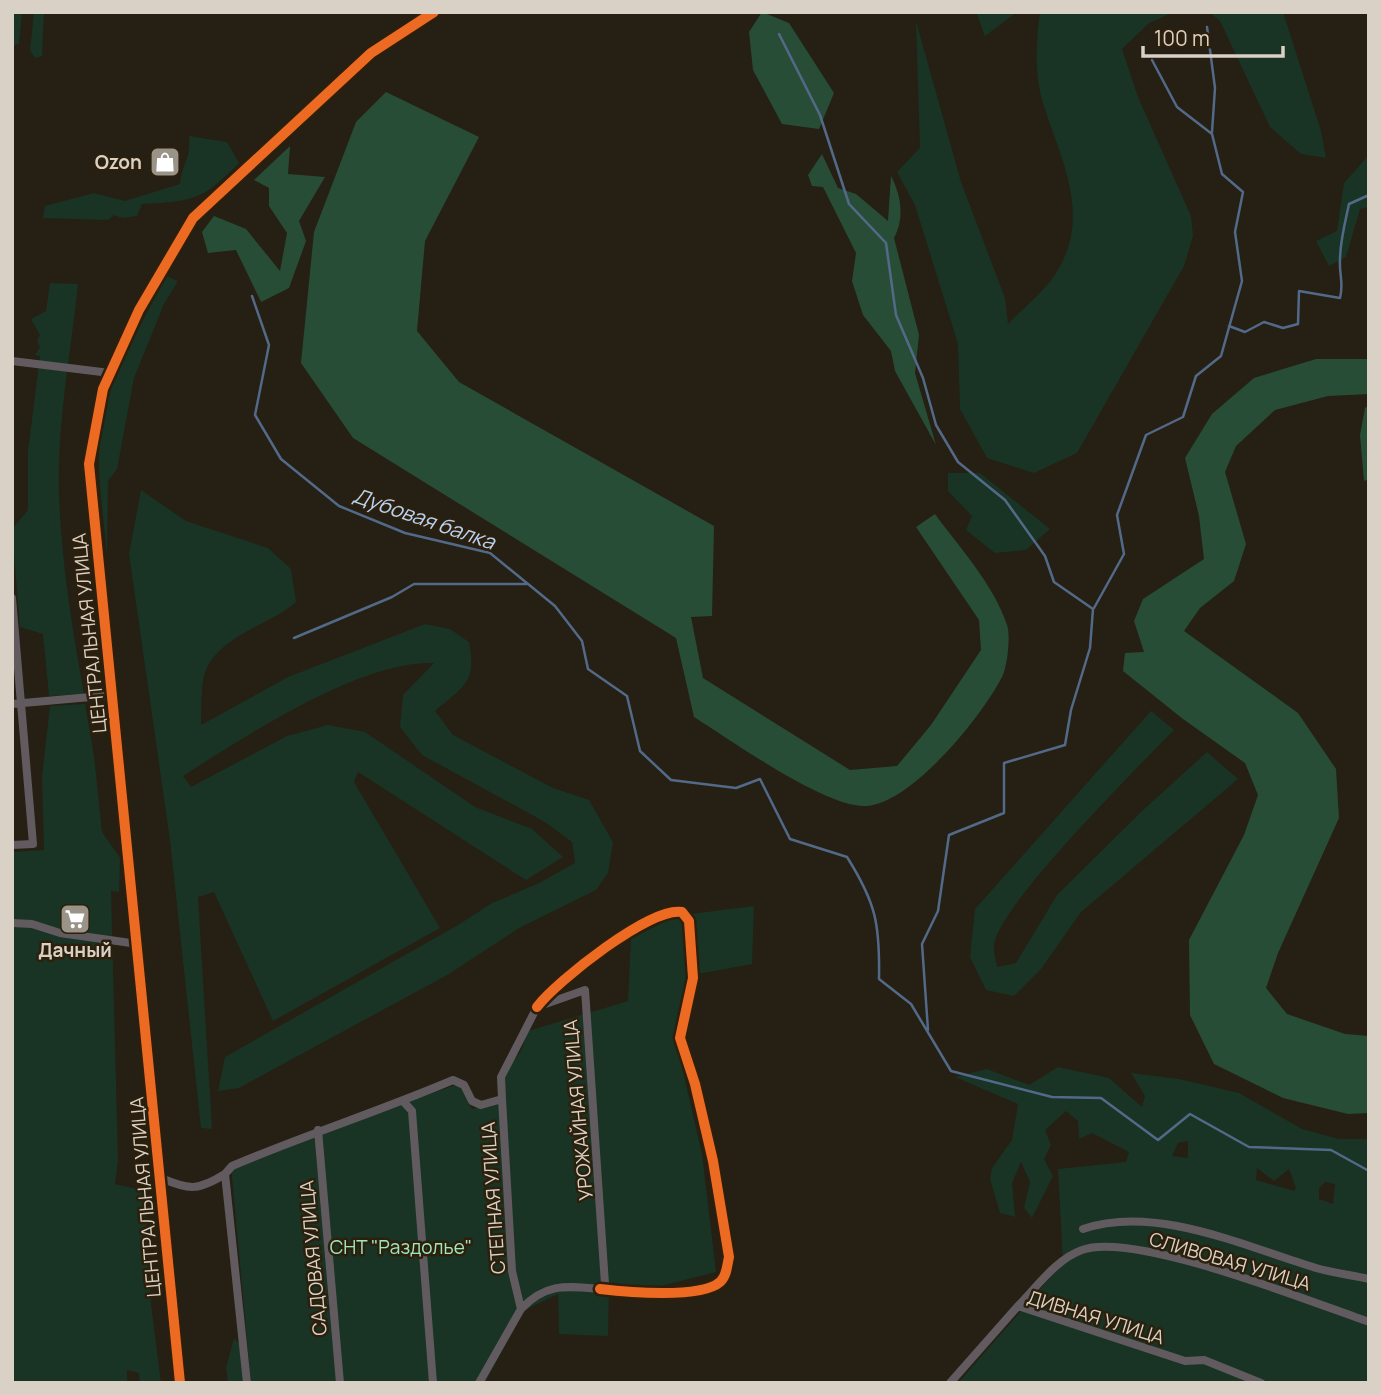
<svg xmlns="http://www.w3.org/2000/svg" width="1381" height="1395" font-family="Manrope,sans-serif">
<rect width="100%" height="100%" fill="#251f14"/>
<path fill="#193424" fill-rule="evenodd" d="M12 12H22L19 44 12 46Z
M34 12H44L42 56 35 58 30 51Z
M976 12H1017L985 36Z
M1040 12H1174L1149 23 1122 49 1138 97 1191 216 1193 236 1184 266 1077 453 1034 473 987 458 960 409 958 344 915 205 897 172 920 148 916 21 961 182 1005 298 1008 324C1024 307 1048 289 1059 268 1091 212 1060 158 1043 103 1034 73 1036 43 1040 12Z
M1209 12H1283L1321 131 1326 158 1301 154 1270 127 1220 21Z
M189 136 227 142 239 163C201 201 194 201 142 204L137 216 122 218 114 215 108 220 43 218 45 206 94 193 125 201 180 184C182 162 191 161 189 136Z
M1369 155V207L1360 209 1346 257 1329 266 1316 241 1337 231 1344 183Z
M166 276 178 281 164 304 134 378 117 469 108 481 107 557C104 513 93 462 103 418 114 368 143 322 166 276Z
M50 283 78 284C71 352 57 423 59 492 61 560 72 627 84 694L49 696 43 634 20 627 12 529 28 510V451L40 356 35 355 40 347 37 341 40 335 31 319 46 311Z
M948 473H980L1050 529 1026 550 995 553 966 530 972 516 948 491Z
M141 490 186 521 268 548 291 569 296 602C268 626 221 635 206 670 200 684 202 709 201 725L288 677 425 624 450 629 469 642C477 683 464 686 435 711L453 735 553 788 589 800 613 842 608 873 596 890 519 928 449 974 239 1088 218 1091 225 1057 458 925 492 903 537 884 575 863 572 842 545 822 422 755 400 727 403 695 434 663C360 660 246 736 183 776L191 787 287 736 328 725 365 732 475 807 532 829 563 857 526 880 358 772 354 782 440 928 273 1021 214 892 198 897 212 1129 201 1128 170 840 129 554Z
M85 704 94 756 102 832 120 858 119 892 111 891 118 1161 115 1184 145 1191 151 1304 161 1383H140L139 1373 127 1370V1383H12V852L44 850 42 777 50 706Z
M1151 711 1174 730C1141 764 997 907 994 945 993 952 996 960 997 967L1016 963 1057 895 1142 811 1207 752 1238 779 1081 912 1041 969 1014 996 986 990 970 957 975 909Z
M754 906 752 964 687 976 677 1026 679 1054 702 1154 716 1272 657 1287 609 1286 608 1336 559 1334 558 1294 523 1311 485 1383H251L231 1166 325 1129 459 1084 472 1109 505 1099 504 1072 521 1051 528 1031 628 1001 631 939 675 916Z
M1058 1067 1109 1078 1142 1107 1145 1096 1131 1073 1179 1079 1239 1093 1302 1129 1339 1139H1369V1383H958L1063 1263 1058 1169 1126 1162 1129 1152 1092 1133 1079 1139 1078 1121 1066 1111 1045 1130 1051 1145 1044 1159 1053 1176 1032 1218 1024 1208 1030 1182 1021 1162 1012 1183 1015 1217 1000 1213 990 1179 992 1168 1012 1140 1018 1104 955 1077 987 1069 1029 1085ZM1188 1141V1158L1172 1156 1178 1143ZM1257 1168 1274 1181 1289 1169 1296 1188 1294 1191 1256 1180ZM1325 1182 1335 1184 1333 1204 1319 1199V1188Z
M234 1338 242 1347 246 1383H228L226 1368Z"/>
<path fill="#284d37" d="M762 12 789 23 834 93 819 129 782 124 753 70 749 32Z
M386 92 479 137 425 241 417 331 459 382 714 526 712 616 691 617 703 678 850 770 897 766 931 725 981 650 979 620 916 527 935 514C960 548 994 585 1007 625 1011 636 1007 668 1002 677 982 716 913 802 867 806 827 809 729 739 694 717L676 638 353 438 301 363 314 232 356 122Z
M290 146 288 174 325 177 299 221 306 241 289 288 261 302 236 250 208 253 202 232 214 216 246 229 280 271 287 233 269 206V188L254 180Z
M822 154 838 188 856 194 888 221 891 176C901 195 905 218 894 238L919 335 915 373 936 445 895 371 891 351 863 315 852 281 856 253 823 187 812 186 808 175Z
M1316 359H1369V394L1328 396 1275 410 1236 446 1225 472 1246 544 1234 581 1200 608 1184 631 1298 713 1336 769 1339 818 1278 953 1266 988 1287 1014 1345 1034 1369 1036V1113L1348 1114 1283 1098 1214 1064 1190 1015 1189 940 1244 835 1258 795 1245 763 1183 719 1123 671 1125 653 1144 652 1134 621 1143 599 1204 559 1199 516 1185 458 1212 414 1254 378Z
M1369 405V479L1364 481 1360 435 1365 408Z"/>
<g fill="none" stroke-linecap="round" stroke-linejoin="round">
<path stroke="#526a88" stroke-width="2.5" d="M1207 27 1215 88 1212 132
M779 34 820 115 849 204 886 243 896 315 923 378 936 425 958 462 1005 500 1045 556 1054 582 1093 609 1090 648 1071 710 1065 745 1004 763V813L949 835 938 911 922 944 928 1030
M252 296 269 345 255 415 281 459 339 506 405 533 490 553 555 606 582 641 588 669 627 696 640 751 671 780 736 788 760 779 790 839 847 857C876 903 880 924 879 979L911 1004 951 1071 1052 1097 1101 1098 1158 1140 1190 1114 1249 1147 1331 1150 1369 1171
M1229 326 1245 332 1264 322 1283 328 1298 324 1299 291 1340 298C1344 282 1339 275 1340 260 1340 241 1345 223 1349 204L1369 195
M1094 608 1124 554 1117 515 1146 435 1183 417 1196 376 1221 356 1242 281 1235 232 1243 192 1222 174 1212 134 1177 107 1152 60
M294 638 392 597 414 584H527"/>
<path stroke="#615b60" stroke-width="8" d="M12 361 110 373
M12 598 33 844 12 845
M12 704 113 695
M12 923 32 924 60 933 138 944
M537 1007C557 981 651 906 682 912L689 921 693 978 680 1038 695 1084 713 1161 729 1257C727 1265 727 1276 720 1282 701 1299 625 1292 600 1289
M502 1099 501 1077 537 1007 585 990 605 1284 600 1289C565 1286 546 1283 521 1309
M403 1101 412 1111 433 1383
M318 1130 340 1383
M225 1174 232 1166C305 1135 380 1111 453 1080L464 1085 472 1101 481 1105 502 1099 512 1271 521 1309 479 1383
M161 1178C189 1190 198 1191 225 1174L247 1383
M1083 1229C1156 1204 1246 1247 1316 1268 1333 1273 1352 1275 1369 1279
M1018 1306C1036 1288 1056 1259 1082 1250 1135 1231 1311 1302 1369 1322
M950 1383 1018 1306 1185 1361 1204 1360 1261 1383"/>
<path stroke="#615b60" stroke-width="10" d="M180 1383 89 464 103 389 139 310 193 218 371 53 434 12"/>
<g stroke="#2c200d" stroke-width="15">
<path id="cycleway" d="M537 1007C557 981 651 906 682 912L689 921 693 978 680 1038 695 1084 713 1161 729 1257C727 1265 727 1276 720 1282 701 1299 625 1292 600 1289
M180 1383 89 464 103 389 139 310 193 218 371 53 434 12"/>
</g>
<use href="#cycleway" stroke="#ed6a23" stroke-width="10"/>
</g>
<defs>
<g id="shop-square" transform="scale(1.575)"><rect x="-9" y="-9" width="18" height="18" rx="4" fill="#9a9387" stroke="#2c200d"/><path d="M-5-2.5h2.3a2.7 3.5 0 0 1 5.4 0H5L5.5 6h-11ZM-1.5-2.5h3a1.5 2.3 0 0 0-3 0Z" fill="#fff"/></g>
<g id="supermarket-square" transform="scale(1.575)"><rect x="-9" y="-9" width="18" height="18" rx="4" fill="#9a9387" stroke="#2c200d"/><path d="M-6-5.5h2.5l.6 2H6L4.5 2H-2.5L-4.4-4H-6ZM-1.5 3.2a1.3 1.3 0 1 0 .1 0ZM3 3.2a1.3 1.3 0 1 0 .1 0Z" fill="#fff"/></g>
</defs>
<g fill-rule="evenodd">
<use href="#shop-square" x="165" y="162"/>
<use href="#supermarket-square" x="75" y="919"/>
</g>
<g text-anchor="middle" stroke-width="5" stroke-linejoin="round" paint-order="stroke">
<g font-size="19" font-weight="bold" fill="#d9d1c5" stroke="#2c200d" text-anchor="end">
<text x="142" y="169">Ozon</text>
<text x="75" y="957" text-anchor="middle">Дачный</text>
</g>
<g font-size="19" fill="#d9d1c5" stroke="#2c200d">
<text transform="translate(89 633) rotate(-96)" y="7">ЦЕНТРАЛЬНАЯ УЛИЦА</text>
<text transform="translate(578 1110) rotate(-95)" y="7">УРОЖАЙНАЯ УЛИЦА</text>
<text transform="translate(145 1197) rotate(-95)" y="7">ЦЕНТРАЛЬНАЯ УЛИЦА</text>
<text transform="translate(493 1198) rotate(-94)" y="7">СТЕПНАЯ УЛИЦА</text>
<text transform="translate(313 1258) rotate(-95)" y="7">САДОВАЯ УЛИЦА</text>
<text transform="translate(1230 1261) rotate(16)" y="7">СЛИВОВАЯ УЛИЦА</text>
<text transform="translate(1096 1317) rotate(17)" y="7">ДИВНАЯ УЛИЦА</text>
</g>
<g font-size="19" fill="#9ee7bd" stroke="#2c200d">
<text x="401" y="1254">СНТ "Раздолье"</text>
</g>
<g font-size="21" font-style="italic" fill="#b8d2f4" stroke="#2c200d">
<text transform="translate(424 519) rotate(19)" y="7">Дубовая балка</text>
</g>
</g>
<rect width="1381" height="1395" fill="none" stroke="#d9d1c5" stroke-width="28"/>
<path d="M1143 46v10h140v-10" fill="none" stroke="#d9d1c5" stroke-width="3.5"/>
<text x="1154" y="46" font-size="21" fill="#d9d1c5" stroke="#2c200d" stroke-width="5" paint-order="stroke">100 m</text>
</svg>
